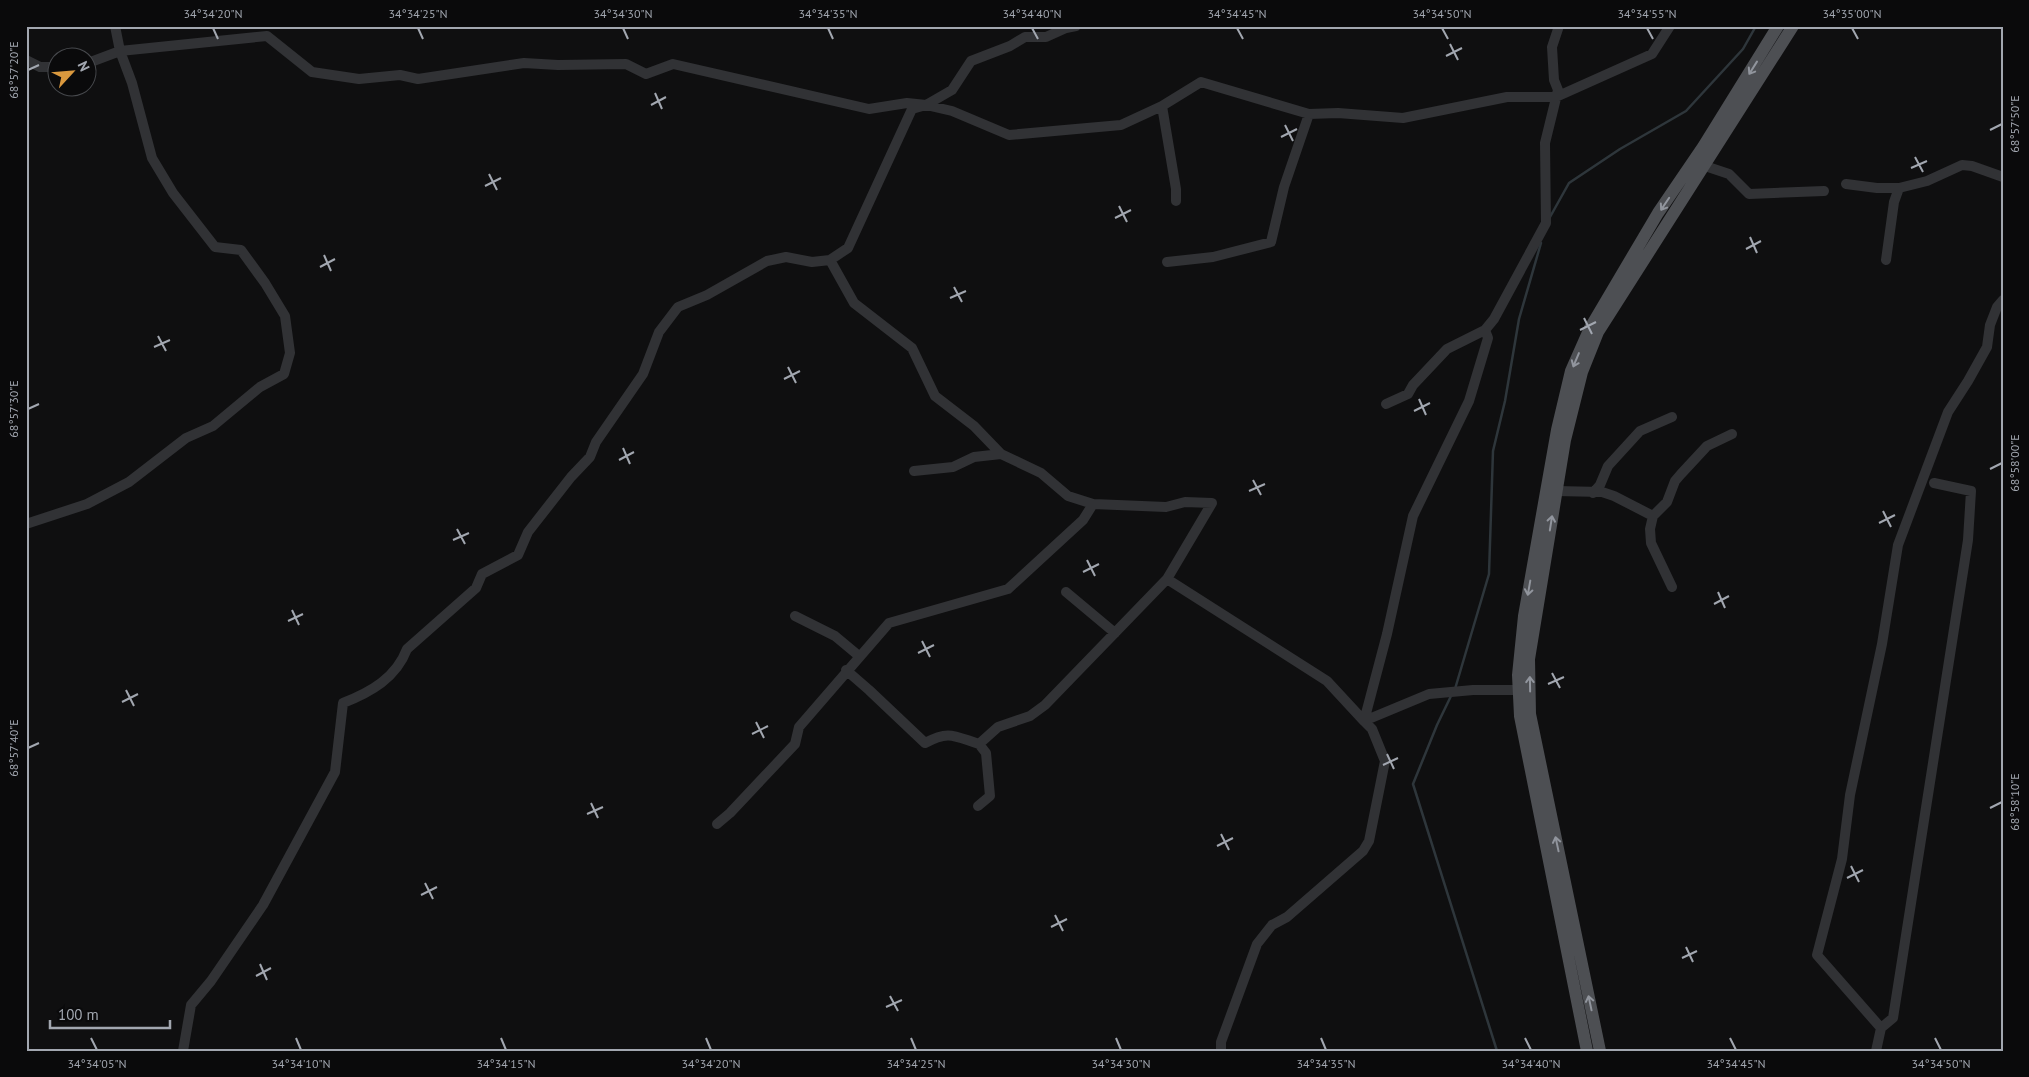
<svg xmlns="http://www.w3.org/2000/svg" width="2029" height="1077" font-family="'PT Sans',sans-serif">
<rect width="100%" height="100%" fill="#0f0f10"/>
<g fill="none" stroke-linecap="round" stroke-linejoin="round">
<path stroke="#2e363b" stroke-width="2.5" d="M1550 217 1569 183 1620 149 1686 111 1743 49 1756 26
M1455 689 1489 574 1493 451 1505 401 1519 319 1541 243
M1451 696 1437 725 1413 784 1497 1051"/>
<path stroke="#313235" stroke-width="10" d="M26 60 40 67H58
M88 63 120 51 267 36 312 72 359 79 400 75 418 79 524 63 558 65 626 64 646 74 673 64 869 109 907 103 926 105 952 90 971 61 1010 46 1025 37H1046L1066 28 1076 26
M1162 106 1176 189V201
M1705 166 1729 174 1749 194 1824 191
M1846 184 1877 188H1899L1927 181 1962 165 1972 166 2003 177
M830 260 854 303 912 348 935 396 974 426 1001 454 1041 473 1068 496 1093 504
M1886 260 1894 202 1899 188
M1167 262 1213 257 1271 242 1284 187 1309 114
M1386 404 1408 394 1413 385 1447 349 1485 330
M914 471 953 467 974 457 1001 454
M1556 491 1602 492 1614 496 1653 516
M1593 493 1600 485 1608 466 1640 431 1672 417
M26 524 87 504 129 482 186 438 213 426 260 387 284 374 290 353 285 316 265 283 241 250 215 247 173 193 152 158 132 83 120 51 115 26
M1672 587 1651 543 1650 529 1653 516 1667 502 1675 481 1681 474 1707 446 1732 434
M1066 592 1115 633
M795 616 835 636 859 656
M846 670 869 690 925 743C949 730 954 736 979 744L998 727 1030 716 1045 705 1167 579 1327 681 1364 721 1387 634 1413 516 1469 401 1488 338 1485 330 1494 319 1546 223 1545 143 1558 90 1554 80 1552 47 1559 26
M978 806 990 796 986 753 979 744
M717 824 730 813 795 744 799 727 889 623 1008 589 1083 520 1093 504 1166 507 1185 502 1212 503 1167 579
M1881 1028 1893 1018 1968 540 1971 491 1934 483
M183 1051 191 1005 211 981 263 905 335 772 343 703C371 692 396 678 407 649L476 588 482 574 518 555 528 532 571 477 590 457 596 442 643 374 659 332 678 307 707 295 767 261 786 257 812 262 830 260 848 248 912 109 926 105 952 111 1009 135 1121 125 1162 106 1201 82 1309 114 1338 113 1403 118 1507 97H1556L1652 54 1670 26
M1221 1051V1042L1257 944 1272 925 1287 917 1363 851 1369 841 1385 761 1372 729 1364 721 1429 694 1473 690H1519
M1876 1051 1881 1028 1817 955 1842 859 1850 795 1882 644 1898 545 1948 412 1968 381 1987 347 1990 325 1997 307 2003 300"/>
<path stroke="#4d4f53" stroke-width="12" d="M1587 1051 1520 716 1518 675 1524 616 1557 430 1571 371 1590 328 1658 213 1703 147 1778 26
M1600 1051 1530 714 1529 659 1565 440 1582 372 1598 332 1793 26"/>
</g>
<defs><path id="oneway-shaft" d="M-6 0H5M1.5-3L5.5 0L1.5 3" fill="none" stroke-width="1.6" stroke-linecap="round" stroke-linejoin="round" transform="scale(1.25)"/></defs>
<g stroke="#91959d">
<use href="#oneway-shaft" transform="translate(1753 68) rotate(122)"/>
<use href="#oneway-shaft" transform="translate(1665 204) rotate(124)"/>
<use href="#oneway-shaft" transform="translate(1576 360) rotate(113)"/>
<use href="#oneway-shaft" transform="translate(1551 523) rotate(-81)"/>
<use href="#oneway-shaft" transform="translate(1529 588) rotate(100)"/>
<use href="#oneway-shaft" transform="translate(1530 684) rotate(-91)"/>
<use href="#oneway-shaft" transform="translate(1557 844) rotate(-102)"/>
<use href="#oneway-shaft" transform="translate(1590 1003) rotate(-102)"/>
</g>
<path fill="none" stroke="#a2a7b0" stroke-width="2" d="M213 28 218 39M418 28 423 39M623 28 628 39M828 28 833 39M1032 28 1038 39M1237 28 1243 39M1442 28 1448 39M1647 28 1653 39M1852 28 1858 39M1450 44 1458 60M1446 56 1462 48M28 70 39 65M655 93 662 109M651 105 666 97M1285 125 1293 141M1990 130 2002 124M1281 137 1297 129M1915 157 1923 172M1911 168 1927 161M489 174 497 190M485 186 501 178M1119 206 1127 222M1115 218 1131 210M1750 237 1757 253M1746 249 1761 241M324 255 331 271M320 267 335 259M954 287 962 302M950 298 966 291M1584 318 1592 334M1580 330 1596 322M158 336 166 351M154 347 170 340M788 367 796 383M784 379 800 371M1419 399 1426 415M28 409 39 404M1414 411 1430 403M623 448 630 464M619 460 634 452M1990 469 2002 463M1253 480 1261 495M1249 491 1265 484M1883 511 1891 527M1879 523 1895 515M457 529 465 544M453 540 469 533M1087 560 1095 576M1083 572 1099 564M1718 592 1725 608M1714 604 1729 596M292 610 299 625M288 621 303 614M922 641 930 657M918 653 934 645M1552 673 1560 688M1548 684 1564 677M126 690 134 706M122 702 138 694M756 722 764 738M752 734 768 726M28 748 39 743M1387 754 1394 769M1383 765 1398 758M591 803 598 818M1990 808 2002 802M587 814 603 807M1221 834 1229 850M1217 846 1233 838M1851 866 1859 882M1847 878 1863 870M425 883 433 899M421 895 437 887M1055 915 1063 931M1051 927 1067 919M1686 947 1693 962M1682 958 1697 951M260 964 267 980M256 976 271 968M890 996 898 1011M886 1007 902 1000M91 1038 97 1050M296 1038 301 1050M501 1038 506 1050M706 1038 711 1050M911 1038 916 1050M1116 1038 1121 1050M1321 1038 1326 1050M1525 1038 1531 1050M1730 1038 1736 1050M1935 1038 1941 1050"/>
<rect width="2029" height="1077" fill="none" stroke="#0a0a0b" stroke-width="55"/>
<g transform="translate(72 72) rotate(64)"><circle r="24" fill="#0a0a0b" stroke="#47494d"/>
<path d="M0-4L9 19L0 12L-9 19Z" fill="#da993e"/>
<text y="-8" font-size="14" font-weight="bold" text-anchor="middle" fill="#a2a7b0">N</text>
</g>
<path d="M50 1020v8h120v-8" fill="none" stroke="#a2a7b0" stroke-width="2.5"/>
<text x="58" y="1020" font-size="15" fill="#a2a7b0" stroke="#0a0a0b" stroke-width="4" paint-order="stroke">100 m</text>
<rect x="28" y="28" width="1974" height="1022" fill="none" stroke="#a2a7b0" stroke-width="2"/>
<g font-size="12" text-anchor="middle" fill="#a2a7b0">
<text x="213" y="18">34°34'20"N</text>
<text x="418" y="18">34°34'25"N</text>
<text x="623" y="18">34°34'30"N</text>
<text x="828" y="18">34°34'35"N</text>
<text x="1032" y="18">34°34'40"N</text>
<text x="1237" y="18">34°34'45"N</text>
<text x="1442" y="18">34°34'50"N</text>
<text x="1647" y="18">34°34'55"N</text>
<text x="1852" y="18">34°35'00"N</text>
<text transform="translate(14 70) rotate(-90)" y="4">68°57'20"E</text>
<text transform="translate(2015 124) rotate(-90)" y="4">68°57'50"E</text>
<text transform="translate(14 409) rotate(-90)" y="4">68°57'30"E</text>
<text transform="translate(2015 463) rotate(-90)" y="4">68°58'00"E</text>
<text transform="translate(14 748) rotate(-90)" y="4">68°57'40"E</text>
<text transform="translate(2015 802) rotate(-90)" y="4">68°58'10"E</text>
<text x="97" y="1068">34°34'05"N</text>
<text x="301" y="1068">34°34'10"N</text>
<text x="506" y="1068">34°34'15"N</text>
<text x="711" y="1068">34°34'20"N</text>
<text x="916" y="1068">34°34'25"N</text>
<text x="1121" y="1068">34°34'30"N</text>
<text x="1326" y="1068">34°34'35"N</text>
<text x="1531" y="1068">34°34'40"N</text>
<text x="1736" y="1068">34°34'45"N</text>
<text x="1941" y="1068">34°34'50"N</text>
</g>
</svg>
